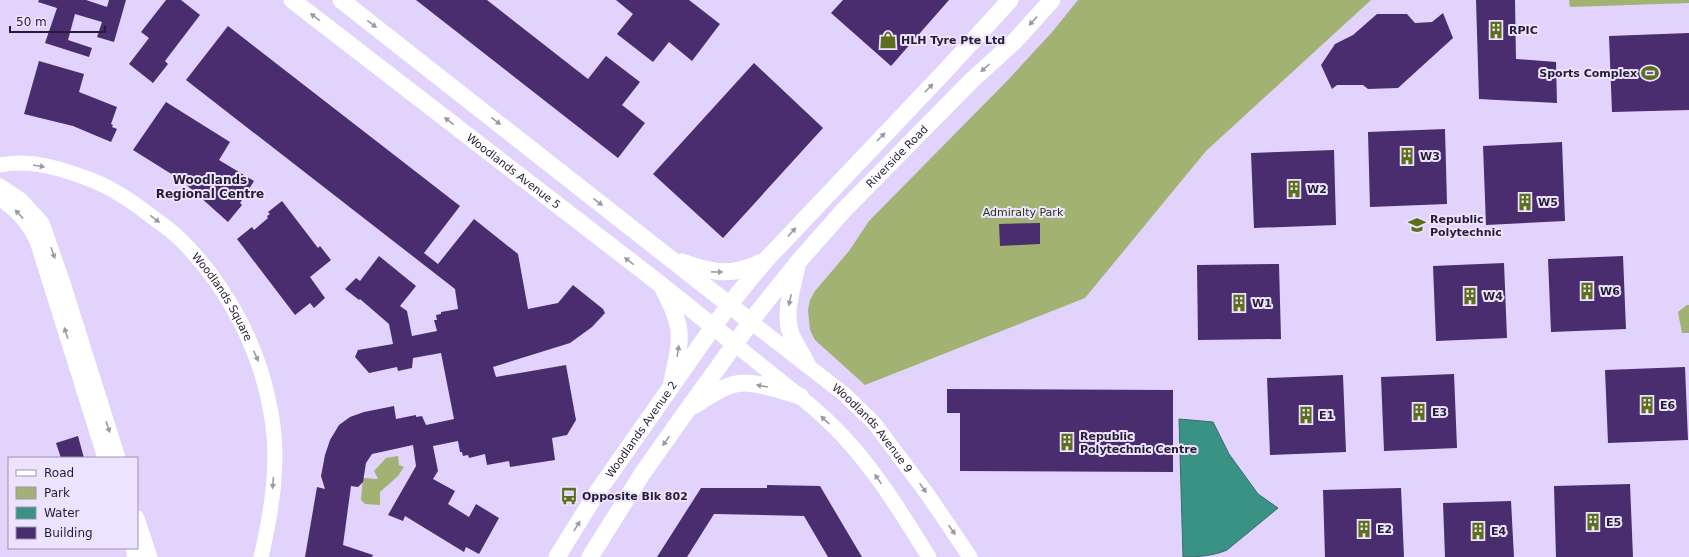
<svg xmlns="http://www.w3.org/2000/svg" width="1689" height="557" font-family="'DejaVu Sans',sans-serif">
<rect width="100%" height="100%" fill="#e1d3fb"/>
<path fill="#a1b272" d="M1078 0H1371L1206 151 1085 298 865 385 815 340 810 330 808 310 810 300 815 291 849 251 869 221 1008 80 1053 31Z
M1569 0H1689V3L1570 7Z
M1687 305H1689V333H1682L1678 312Z
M398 456 399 465 404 467 398 476 380 492V505L365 504 361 500 363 478 378 479 374 471 386 458Z"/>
<path fill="#399284" stroke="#336f6c" d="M1179 419 1213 422 1229 454 1258 494 1278 508 1227 550C1213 556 1198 557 1183 557Z"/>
<path fill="#492d6e" d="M39 0H86L107 7 109 0H126L114 42 97 37 102 22 75 14 68 40 92 48 89 57 45 43 57 8 38 2Z
M166 0H181L200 15 165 61 168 64 153 83 129 64 149 38 141 32Z
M416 0H487L588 79 606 56 640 82 622 105 645 123 618 158Z
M616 0H689L720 24 692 61 669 42 653 62 617 34 633 14Z
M843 0H949L891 66 831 13Z
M1476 0H1515L1516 59 1556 62 1557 103 1479 99Z
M1443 13 1453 38 1398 88 1368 89 1363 85H1337L1332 89 1321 65 1335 44 1353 35 1377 14H1407L1415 23 1432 22Z
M228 26 460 206 424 253 438 264 474 219 518 254 528 309 558 303 573 285 603 309 605 313 592 327 570 343 493 367 496 377 566 365 576 420 567 435 552 438 555 460 510 467 509 461 487 465 485 454 469 458 468 455 463 456 462 452H460L458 441 433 446 438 471 433 479 455 491 448 504 469 517 476 504 499 518 479 554 466 547 464 552 405 516 403 521 388 515 416 466 413 445 372 454 366 463 363 482 358 487 351 486 343 545 373 555 372 557H305L317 487 325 489 321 476 325 455 330 440 339 425 350 417 364 412 394 406 396 419 416 415V417L422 416 426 425 454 419 441 353 413 358 412 368 398 371 397 367 369 373 355 357 358 350 393 344 389 324 360 299 359 300 345 289 356 278 360 281 379 256 416 286 400 306 407 311 412 336 437 331 434 320H437L436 315 441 314V312L458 309 455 289 186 80Z
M1689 33V110L1612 112 1609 36Z
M39 61 84 74 79 92 117 107 111 124 113 125 112 127 117 129 111 142 73 126 24 114Z
M754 63 823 128 723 238 653 174Z
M166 102 230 142 219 160 254 181 240 203 242 205 228 222 181 180 133 150Z
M1445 129 1447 204 1370 207 1368 132Z
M1562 142 1565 221 1486 225 1483 146Z
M1334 150 1336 225 1254 228 1251 153Z
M282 201 318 248 320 246 331 260 310 277 325 298 314 308 310 303 295 315 237 239 252 227 254 230 268 218 267 216 270 214 268 212Z
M1040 223V244L1000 246 999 224Z
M1623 256 1626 329 1551 332 1548 259Z
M1504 263 1507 338 1436 341 1433 266Z
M1279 264 1281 339 1198 340 1197 265Z
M1685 367 1688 440 1608 443 1605 370Z
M1454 374 1457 448 1384 451 1381 377Z
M1343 375 1346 452 1270 455 1267 378Z
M947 389 1173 390V472L960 471V413H947Z
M78 436 84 458H61L56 443Z
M1630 484 1633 557H1556L1554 486Z
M767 485 820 486 862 557H828L804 516 714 514 687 557H657L701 488H767Z
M1401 488 1404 557H1325L1323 490Z
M1511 501 1514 557H1445L1443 503Z"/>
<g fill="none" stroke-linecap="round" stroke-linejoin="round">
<g stroke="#fff" stroke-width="15">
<path id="s1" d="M0 165C30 158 66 170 94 181 116 190 133 202 151 216 160 223 171 230 179 238 227 285 260 348 271 413 280 461 272 510 261 557"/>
<path d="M0 186 21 200 42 223 63 283 118 458"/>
<path d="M0 199C18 211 27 221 37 241L105 458"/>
<path id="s2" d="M751 322 844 394 874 423 928 495 970 557"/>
<path d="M735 344C774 377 817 406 851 445 881 479 905 519 929 557"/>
<path d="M137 518 150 557"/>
<path d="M133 548 135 557"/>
</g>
<g stroke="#fff" stroke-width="17">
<path id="s3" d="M292 0 660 284 735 344"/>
<path d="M341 0 751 322"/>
<path d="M682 262C713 273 731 277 762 262"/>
<path d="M797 266C793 287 783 313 791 334 795 344 802 354 807 364"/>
<path d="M664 291C685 329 681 340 672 381"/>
<path d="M693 406C708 397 726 383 744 383 763 383 782 391 800 396"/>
<path id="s4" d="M557 557 596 494 713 327 737 295 765 261 947 69 1010 0"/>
<path id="s5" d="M590 557 642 474 688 409 758 312 798 262 844 210 972 80 1014 42 1052 0"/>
</g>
</g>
<defs><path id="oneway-solid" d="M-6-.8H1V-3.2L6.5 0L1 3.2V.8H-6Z"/></defs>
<g fill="#9d99a4">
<use href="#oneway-solid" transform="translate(315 17) rotate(-143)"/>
<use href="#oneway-solid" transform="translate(1033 21) rotate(133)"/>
<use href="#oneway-solid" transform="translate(372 24) rotate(38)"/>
<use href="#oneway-solid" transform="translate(985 68) rotate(138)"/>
<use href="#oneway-solid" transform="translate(929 88) rotate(-46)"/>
<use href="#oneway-solid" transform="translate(449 121) rotate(-142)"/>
<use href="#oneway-solid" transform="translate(496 121) rotate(38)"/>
<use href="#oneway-solid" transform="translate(881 137) rotate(-46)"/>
<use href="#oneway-solid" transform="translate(39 166) rotate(10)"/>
<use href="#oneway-solid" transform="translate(598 202) rotate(38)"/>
<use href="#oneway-solid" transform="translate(19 214) rotate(-133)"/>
<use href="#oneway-solid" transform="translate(155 219) rotate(38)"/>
<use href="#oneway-solid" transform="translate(792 232) rotate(-47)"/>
<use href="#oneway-solid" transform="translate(53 253) rotate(71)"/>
<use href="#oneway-solid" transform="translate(629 261) rotate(-143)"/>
<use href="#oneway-solid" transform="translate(717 272) rotate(1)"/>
<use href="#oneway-solid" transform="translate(790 300) rotate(101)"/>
<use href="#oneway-solid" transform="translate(66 333) rotate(-108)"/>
<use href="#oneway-solid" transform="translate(678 351) rotate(-81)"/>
<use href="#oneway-solid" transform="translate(256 356) rotate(66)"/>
<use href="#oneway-solid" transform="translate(762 386) rotate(-170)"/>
<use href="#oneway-solid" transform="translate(825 420) rotate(-137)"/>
<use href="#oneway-solid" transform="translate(108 427) rotate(72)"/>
<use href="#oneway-solid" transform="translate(666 441) rotate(125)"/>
<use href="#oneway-solid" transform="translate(878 479) rotate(-125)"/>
<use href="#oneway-solid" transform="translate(273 483) rotate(95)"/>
<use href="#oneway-solid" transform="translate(923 488) rotate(55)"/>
<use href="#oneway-solid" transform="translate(577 526) rotate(-58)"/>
<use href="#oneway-solid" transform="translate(952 530) rotate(55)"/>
</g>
<defs>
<g id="building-bare" transform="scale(1.38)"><path d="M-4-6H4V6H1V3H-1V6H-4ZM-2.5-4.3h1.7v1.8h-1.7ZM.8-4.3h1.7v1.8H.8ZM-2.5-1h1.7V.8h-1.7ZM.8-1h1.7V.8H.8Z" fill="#5d6f1c" stroke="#ece3fe" stroke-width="2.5" paint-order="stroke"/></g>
<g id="shop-bare" transform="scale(1.38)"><path d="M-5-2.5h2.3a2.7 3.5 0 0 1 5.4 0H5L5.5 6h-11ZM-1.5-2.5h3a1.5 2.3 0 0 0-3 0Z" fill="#5d6f1c" stroke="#ece3fe" stroke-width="2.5" paint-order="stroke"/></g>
<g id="stadium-bare" transform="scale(1.38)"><path d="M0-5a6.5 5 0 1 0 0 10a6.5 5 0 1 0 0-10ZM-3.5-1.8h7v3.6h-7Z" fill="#5d6f1c" stroke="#ece3fe" stroke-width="2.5" paint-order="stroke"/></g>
<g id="university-bare" transform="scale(1.38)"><path d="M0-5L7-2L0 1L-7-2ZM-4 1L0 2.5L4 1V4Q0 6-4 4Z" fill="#5d6f1c" stroke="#ece3fe" stroke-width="2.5" paint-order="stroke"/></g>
<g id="bus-bare" transform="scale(1.38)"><path d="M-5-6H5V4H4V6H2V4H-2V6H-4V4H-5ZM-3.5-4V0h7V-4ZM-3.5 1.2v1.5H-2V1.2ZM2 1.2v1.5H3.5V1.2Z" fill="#5d6f1c" stroke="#ece3fe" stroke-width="2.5" paint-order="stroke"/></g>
</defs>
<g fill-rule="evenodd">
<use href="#building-bare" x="1496" y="30"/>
<use href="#shop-bare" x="888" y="40"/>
<use href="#stadium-bare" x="1650" y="73"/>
<use href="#building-bare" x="1407" y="156"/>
<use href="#building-bare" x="1294" y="189"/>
<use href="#building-bare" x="1525" y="202"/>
<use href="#university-bare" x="1417" y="225"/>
<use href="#building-bare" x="1587" y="291"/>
<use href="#building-bare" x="1470" y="296"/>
<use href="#building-bare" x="1239" y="303"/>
<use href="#building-bare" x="1647" y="405"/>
<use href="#building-bare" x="1419" y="412"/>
<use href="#building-bare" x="1306" y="415"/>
<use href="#building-bare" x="1067" y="442"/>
<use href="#bus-bare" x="569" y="496"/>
<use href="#building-bare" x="1593" y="522"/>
<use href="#building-bare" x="1364" y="529"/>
<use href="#building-bare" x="1478" y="531"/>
</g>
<g text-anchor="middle" stroke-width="4" stroke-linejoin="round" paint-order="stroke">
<g font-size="11" font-weight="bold" fill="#261d35" stroke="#ece3fe" text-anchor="start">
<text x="1509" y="34">RPIC</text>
<text x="901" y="44">HLH Tyre Pte Ltd</text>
<text x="1637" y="77" text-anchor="end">Sports Complex</text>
<text x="1420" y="160">W3</text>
<text x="1307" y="193">W2</text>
<text x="1538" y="206">W5</text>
<text x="1430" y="223">Republic<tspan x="1430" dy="13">Polytechnic</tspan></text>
<text x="1600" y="295">W6</text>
<text x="1483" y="300">W4</text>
<text x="1252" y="307">W1</text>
<text x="1660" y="409">E6</text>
<text x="1432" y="416">E3</text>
<text x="1319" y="419">E1</text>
<text x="1080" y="440">Republic<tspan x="1080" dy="13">Polytechnic Centre</tspan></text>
<text x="582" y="500">Opposite Blk 802</text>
<text x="1606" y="526">E5</text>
<text x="1377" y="533">E2</text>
<text x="1491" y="535">E4</text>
</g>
<g font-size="11" fill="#261d35" stroke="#ece3fe">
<text dy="4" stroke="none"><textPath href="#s5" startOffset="506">Riverside Road</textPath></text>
<text dy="4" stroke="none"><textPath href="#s3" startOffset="280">Woodlands Avenue 5</textPath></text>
<text dy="4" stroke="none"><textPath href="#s1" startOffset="273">Woodlands Square</textPath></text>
<text dy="4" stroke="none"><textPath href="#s2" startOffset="162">Woodlands Avenue 9</textPath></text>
<text dy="4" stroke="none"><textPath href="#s4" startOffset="153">Woodlands Avenue 2</textPath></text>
</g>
<g font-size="11" fill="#2d3613" stroke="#ece3fe">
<text x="1023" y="216">Admiralty Park</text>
</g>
<g font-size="12" font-weight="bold" fill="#261d35" stroke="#ece3fe">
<text x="210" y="184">Woodlands<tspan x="210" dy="14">Regional Centre</tspan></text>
</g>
</g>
<rect x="8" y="457" width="130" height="92" fill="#ece3fe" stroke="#9d94ae"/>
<rect x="16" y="470" width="20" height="6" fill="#ffffff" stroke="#9d94ae"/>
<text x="44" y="477" font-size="12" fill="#261d35">Road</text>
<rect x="16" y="487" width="20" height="12" fill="#a1b272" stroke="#9d94ae"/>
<text x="44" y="497" font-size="12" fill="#261d35">Park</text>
<rect x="16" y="507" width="20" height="12" fill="#399284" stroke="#9d94ae"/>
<text x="44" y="517" font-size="12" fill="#261d35">Water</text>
<rect x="16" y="527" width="20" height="12" fill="#492d6e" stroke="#9d94ae"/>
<text x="44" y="537" font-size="12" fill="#261d35">Building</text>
<path d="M10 26v6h95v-6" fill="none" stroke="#261d35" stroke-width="2"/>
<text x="16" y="26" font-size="12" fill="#261d35" stroke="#ece3fe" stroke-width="3" paint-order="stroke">50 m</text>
</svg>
